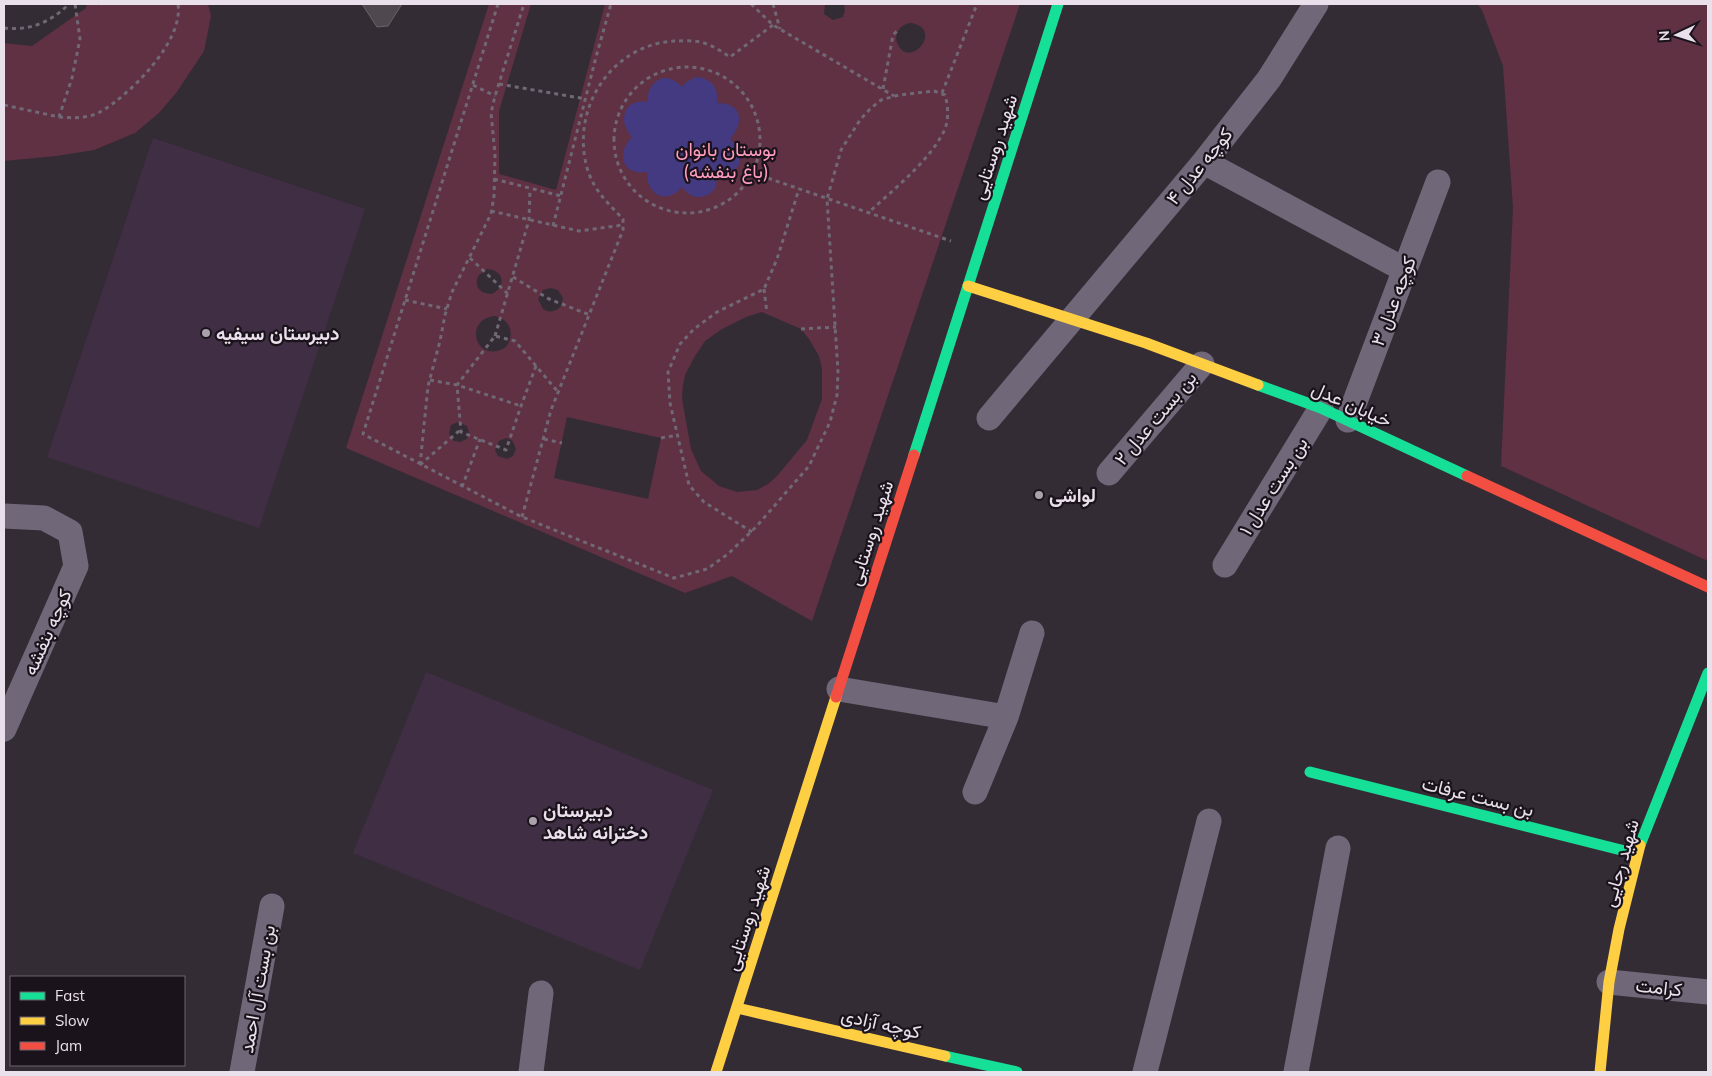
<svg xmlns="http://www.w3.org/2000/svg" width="1712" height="1076" font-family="Mulish,Vazirmatn,sans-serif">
<rect width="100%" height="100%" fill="#342c35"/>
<path fill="#402e44" d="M153 138 365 209 259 528 47 457Z
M426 672 713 790 640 970 353 853Z"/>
<path fill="#603043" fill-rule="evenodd" d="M87 4H208L211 16 204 51 176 93 159 113 135 133 94 150 56 156 4 161V43L32 46 86 8Z
M489 4H531L499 111V174L556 190 605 4H825L824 14 833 20 843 17 845 10 844 4H1020L812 621 732 576 685 593 346 448ZM911 23C947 29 905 75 896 39 897 30 901 24 911 23ZM487 269C504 270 507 286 492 294 480 294 474 287 478 276ZM551 288 558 290 563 298 561 306C556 312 550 313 543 309L538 299 543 290ZM762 312 801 329 809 339 819 356 822 369V399L807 440 777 476 768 484 757 490 737 492 719 486 701 471 691 449 682 399 683 385 685 375 695 356 705 341 722 329 746 317ZM495 316C511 320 515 334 506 347 476 366 462 319 495 316ZM567 417 661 438 648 499 554 478ZM458 422 467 426 469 432 467 439 460 442 454 441 449 434 451 425ZM506 438 512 440 516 449 513 456 507 459 498 456 495 450 499 441Z
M1477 4H1708V561L1501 466 1513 208 1503 66 1482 10Z"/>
<path fill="#443a81" d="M696 77C712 78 719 88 717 103 742 102 745 123 730 139 749 153 741 177 717 175L716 187C706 201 691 200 682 187 666 206 646 194 647 172 622 176 616 153 632 137 617 121 624 98 647 102 648 80 666 69 682 87L686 82Z"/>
<path fill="#50484f" stroke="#6a6169" d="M362 4H402L388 26 377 27Z"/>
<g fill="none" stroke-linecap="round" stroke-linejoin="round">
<path stroke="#706875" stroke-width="3" stroke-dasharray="4 4" stroke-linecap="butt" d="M101 4H102
M498 4 363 434 522 517 674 578 707 569 728 554 756 527 809 466 830 422 837 395 838 372 827 199 841 150 860 120 870 109 881 100 899 95 934 91 945 95C948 105 949 118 945 129 930 161 894 189 868 213
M751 4 773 25 894 96
M773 4 780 29
M4 28C30 31 51 22 69 4
M614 140a73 73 0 1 1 146 0a73 73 0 1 1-146 0Z
M499 84 586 99
M473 85 495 96
M883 89 893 35 898 30
M942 93 977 4
M4 105 59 117 72 78 80 39 75 4
M59 117C73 118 87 119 100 112 130 95 184 41 178 4
M753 173 951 241
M494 179 561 196
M491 211 579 231 623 225
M553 226 596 57 611 4
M470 258 508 294
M513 277 549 299 590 315
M764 289 767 313
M405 300 447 309
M801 329 836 327
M495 336 529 220 530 189
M536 366 521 406 506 450 461 432 457 385 495 336 515 341 558 392
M430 380 457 385 521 406
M661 438 678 435
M544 439 562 443
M420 465 428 386 440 341 445 315 452 292 491 214 494 196 495 154 491 113 495 96 524 4
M420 465 460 430
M462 487 480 439
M522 517 551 410 623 230V219C609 204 595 192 588 171 569 111 610 45 674 41 683 41 695 40 704 43 714 46 722 52 730 57L773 25
M752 532 704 502 689 485 670 403 668 372 680 344 694 329 717 312 764 289 777 259 799 189"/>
<path stroke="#706879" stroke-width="25" d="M1204 162 1405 270
M989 418 1204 162 1269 79 1316 4
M1348 420 1438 182
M1109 473 1202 364
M4 516 44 518 70 532 76 566 4 729
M1225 565 1321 408
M839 689 1006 717 1032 633
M975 792 1006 717
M1609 982 1708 992
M242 1072 272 906
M531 1072 541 993
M1145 1072 1209 821
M1296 1072 1338 848"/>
<path stroke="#16e098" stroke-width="11" d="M1258 385 1321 408 1467 476
M914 455 1058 4
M1310 772 1637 854
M1640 845 1708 673
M945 1056 1017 1072"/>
<path stroke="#ffcf43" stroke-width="11" d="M968 286 1146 343 1258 385
M737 1008 945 1056
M716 1072 836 697
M1600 1072 1609 982 1619 929 1640 845"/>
<path stroke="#f24e42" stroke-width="11" d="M1467 476 1708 587
M836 697 914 455"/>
</g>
<g fill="#aaa1ac" stroke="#1a131b" stroke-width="2">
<circle cx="206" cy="333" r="5"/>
<circle cx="1039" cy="495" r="5"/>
<circle cx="533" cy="821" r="5"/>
</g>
<g text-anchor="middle" stroke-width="4.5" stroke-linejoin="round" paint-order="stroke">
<g font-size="19" fill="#eae0ec" stroke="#1a131b">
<text transform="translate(994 147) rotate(-72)" y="7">شهید روستایی</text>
<text transform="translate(1199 166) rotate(-51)" y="7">کوچه عدل ۴</text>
<text transform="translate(1393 301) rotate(-69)" y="7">کوچه عدل ۳</text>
<text transform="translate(1352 404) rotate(24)" y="7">خیابان عدل</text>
<text transform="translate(1155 418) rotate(-50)" y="7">بن بست عدل ۲</text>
<text transform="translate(1273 486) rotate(-58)" y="7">بن بست عدل ۱</text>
<text transform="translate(870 533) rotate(-72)" y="7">شهید روستایی</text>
<text transform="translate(47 632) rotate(-66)" y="7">کوچه بنفشه</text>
<text transform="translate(1478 796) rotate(14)" y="7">بن بست عرفات</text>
<text transform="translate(1620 863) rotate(-74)" y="7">شهید رجایی</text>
<text transform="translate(747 918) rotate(-72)" y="7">شهید روستایی</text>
<text transform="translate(1659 987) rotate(6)" y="7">کرامت</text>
<text transform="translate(257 989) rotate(-80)" y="7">بن بست آل احمد</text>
<text transform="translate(881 1023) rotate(13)" y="7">کوچه آزادی</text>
</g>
<g font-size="19" fill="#ff9cbf" stroke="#1a131b">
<text x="726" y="156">بوستان بانوان<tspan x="726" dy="22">(باغ بنفشه)</tspan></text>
</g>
<g font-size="19" font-weight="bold" fill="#eae0ec" stroke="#1a131b" text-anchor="start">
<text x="216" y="340">دبیرستان سیفیه</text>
<text x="1049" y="502">لواشی</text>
<text x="543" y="817">دبیرستان<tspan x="543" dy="22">دخترانه شاهد</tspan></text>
</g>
</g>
<rect width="1712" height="1076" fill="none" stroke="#eae0ec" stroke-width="10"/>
<rect x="10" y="976" width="175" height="90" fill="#1a131b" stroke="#6d656f"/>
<rect x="20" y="992" width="25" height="8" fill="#16e098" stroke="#6d656f"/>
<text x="55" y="1001" font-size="15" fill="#eae0ec">Fast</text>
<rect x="20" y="1017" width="25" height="8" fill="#ffcf43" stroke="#6d656f"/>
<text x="55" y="1026" font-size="15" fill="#eae0ec">Slow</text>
<rect x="20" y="1042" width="25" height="8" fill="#f24e42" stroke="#6d656f"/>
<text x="55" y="1051" font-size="15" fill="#eae0ec">Jam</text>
<g transform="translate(1677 35) rotate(266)" stroke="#1a131b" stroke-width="4" paint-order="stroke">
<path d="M0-4L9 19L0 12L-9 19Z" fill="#eae0ec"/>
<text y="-8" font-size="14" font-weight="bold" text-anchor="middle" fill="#eae0ec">N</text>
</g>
</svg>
